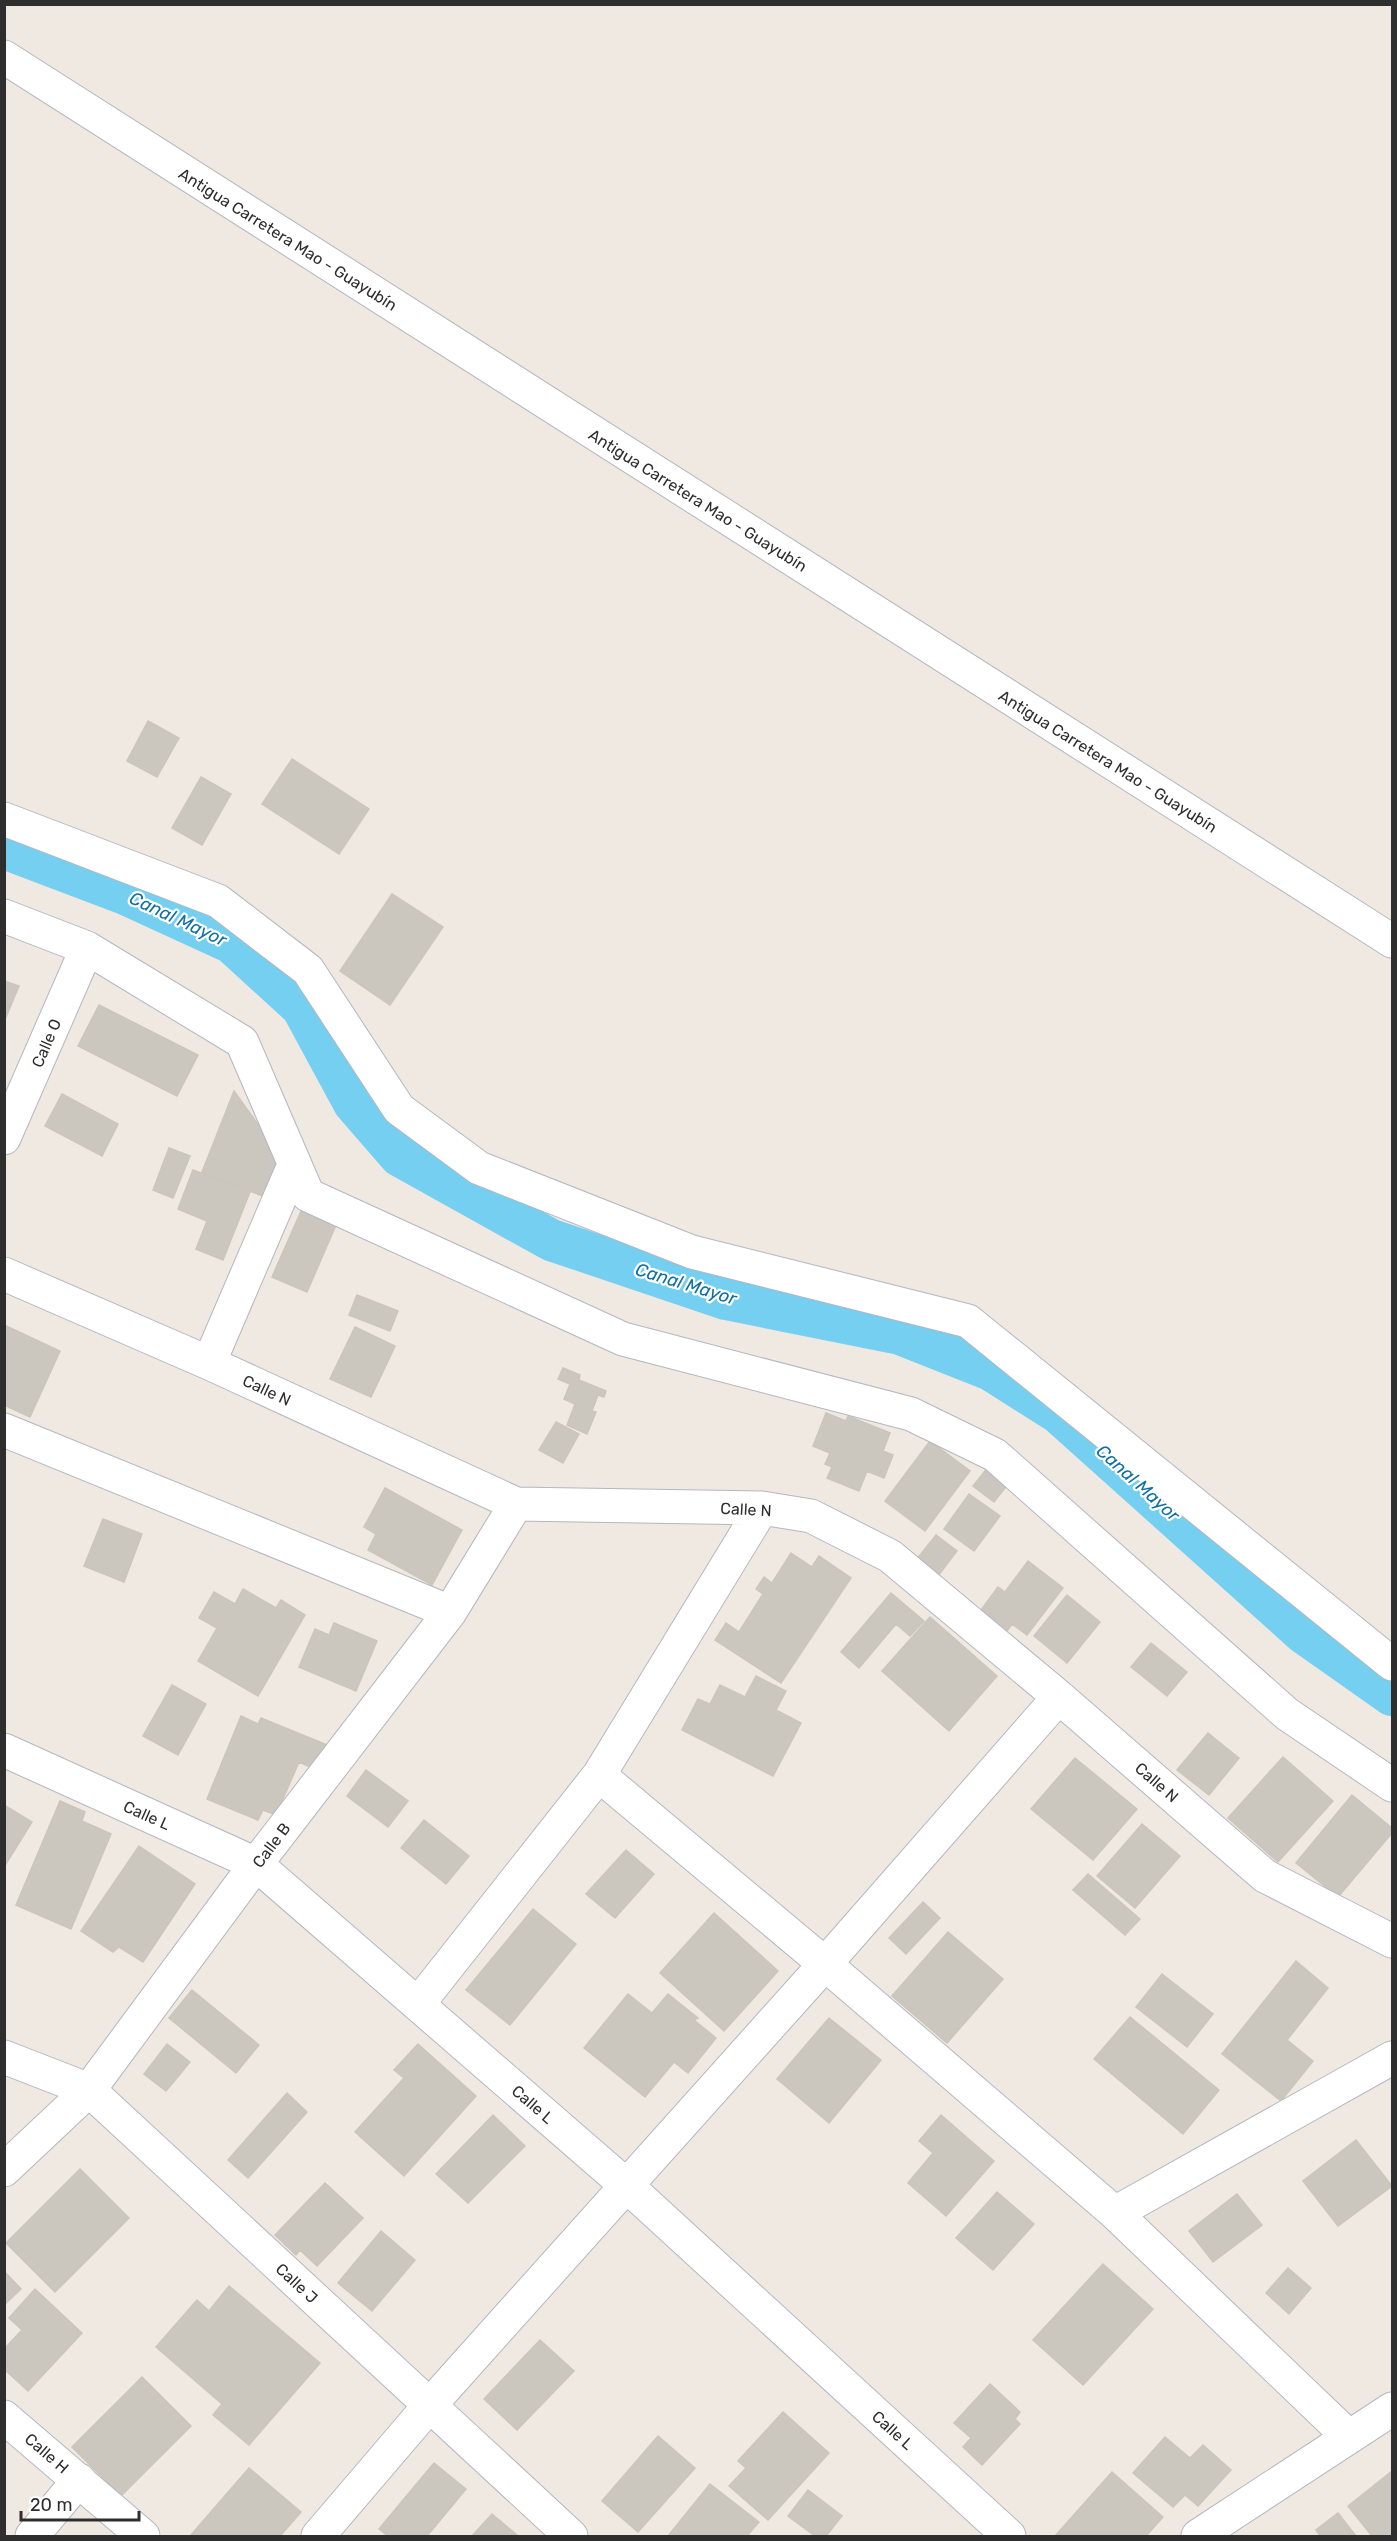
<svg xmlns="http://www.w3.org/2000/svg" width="1397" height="2541" font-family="Rubik,sans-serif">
<rect width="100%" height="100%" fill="#efe9e1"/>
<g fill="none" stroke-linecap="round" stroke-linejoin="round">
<path stroke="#75cff0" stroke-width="42" d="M4 848 123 893 232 943 302 1007 354 1103 400 1156 551 1240 726 1299 900 1334 991 1370 1059 1413 1304 1633 1392 1695"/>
</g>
<path fill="#cbc7bf" stroke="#cbc5ba" stroke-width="1.5" d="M148 721 179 738 157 777 127 761Z
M292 759 369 809 339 854 262 804Z
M201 777 231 794 202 845 172 828Z
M392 894 443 927 390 1005 340 971Z
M4 981 19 986 4 1022Z
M99 1005 198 1055 177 1096 78 1046Z
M234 1091 281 1156 265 1197 202 1172Z
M62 1094 118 1124 102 1156 45 1126Z
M169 1148 190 1156 173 1198 153 1190Z
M193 1170 250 1192 223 1260 196 1249 207 1221 178 1209Z
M302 1209 336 1225 307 1292 272 1277Z
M357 1295 398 1311 390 1331 349 1315Z
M4 1325 60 1351 30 1417 4 1405Z
M355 1327 395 1346 371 1397 330 1379Z
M563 1368 580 1375 579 1380 606 1391 604 1397 598 1395 592 1411 596 1412 587 1434 567 1425 575 1404 564 1399 570 1384 558 1379Z
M826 1413 846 1421 848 1416 890 1433 883 1451 893 1455 884 1478 867 1471 859 1491 827 1478 832 1467 825 1464 830 1453 813 1446Z
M556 1422 579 1434 563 1463 539 1450Z
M930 1441 970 1471 925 1531 885 1501Z
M988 1467 1009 1483 994 1502 973 1486Z
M385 1488 462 1530 432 1585 368 1550 376 1534 364 1527Z
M969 1494 1000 1516 974 1551 944 1529Z
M103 1519 142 1534 124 1582 84 1566Z
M936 1535 957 1551 938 1576 916 1560Z
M791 1553 812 1567 819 1556 851 1578 781 1683 715 1640 726 1623 739 1632 763 1594 756 1589 764 1577 772 1583Z
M1028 1561 1063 1588 1027 1635 1012 1624 1002 1638 975 1618 998 1587 1005 1592Z
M243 1589 276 1608 281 1600 305 1615 258 1696 198 1661 217 1628 199 1618 214 1592 235 1604Z
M891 1593 924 1621 910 1636 896 1624 859 1668 841 1652Z
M1067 1595 1100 1622 1067 1663 1034 1636Z
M930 1617 997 1676 949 1731 882 1671Z
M334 1623 377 1641 356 1691 299 1667 315 1629 329 1635Z
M1151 1643 1187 1672 1167 1696 1131 1667Z
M756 1676 786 1691 776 1710 801 1723 773 1776 682 1730 698 1699 710 1704 720 1685 745 1697Z
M172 1685 206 1704 178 1755 143 1736Z
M241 1716 258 1724 261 1718 327 1745 317 1770 299 1762 276 1815 263 1810 258 1820 207 1799Z
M1208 1733 1239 1758 1209 1795 1177 1770Z
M1283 1757 1333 1801 1278 1862 1228 1818Z
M1075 1758 1137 1809 1093 1860 1031 1809Z
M366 1770 408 1801 388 1827 347 1796Z
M1352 1795 1392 1828V1833L1338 1897 1296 1863Z
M60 1801 85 1812 82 1821 111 1834 71 1929 16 1905Z
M4 1805 32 1822 4 1867Z
M424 1820 469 1856 446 1884 401 1848Z
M1142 1824 1180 1856 1135 1908 1097 1876Z
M139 1846 195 1884 143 1962 119 1947 113 1952 81 1931Z
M626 1850 654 1874 615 1918 586 1894Z
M1088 1874 1140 1919 1125 1935 1073 1890Z
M923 1902 940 1918 906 1954 889 1938Z
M533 1909 576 1944 510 2025 466 1990Z
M714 1913 778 1971 724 2031 660 1973Z
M948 1932 1003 1979 947 2043 892 1996Z
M1296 1961 1328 1988 1287 2040 1313 2061 1281 2101 1222 2054Z
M1162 1974 1213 2014 1187 2047 1136 2007Z
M192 1990 259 2045 236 2073 169 2018Z
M628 1994 652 2013 668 1994 698 2018 694 2020 716 2038 688 2073 674 2062 645 2097 584 2048Z
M1130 2017 1219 2090 1183 2134 1094 2059Z
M829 2018 881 2060 829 2123 777 2079Z
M167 2044 190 2062 166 2091 144 2074Z
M418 2044 476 2096 404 2176 355 2132 404 2078 394 2070Z
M287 2093 307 2112 248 2178 228 2160Z
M493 2115 525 2146 468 2203 436 2174Z
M941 2115 994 2161 946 2216 908 2183 933 2153 919 2141Z
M1356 2140 1392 2186 1338 2226 1303 2181Z
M80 2169 129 2218 55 2292 6 2243Z
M325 2183 363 2218 317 2266 300 2250 296 2255 275 2235Z
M997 2192 1034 2224 993 2270 956 2238Z
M1237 2194 1262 2225 1213 2262 1189 2231Z
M381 2231 415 2260 372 2311 338 2283Z
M1103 2264 1153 2309 1083 2385 1033 2340Z
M1288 2268 1311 2288 1289 2314 1266 2293Z
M4 2271 21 2289 4 2305Z
M229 2286 320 2363 249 2445 213 2415 222 2404 156 2347 197 2300 209 2311Z
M35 2289 82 2333 28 2391 4 2369V2349L22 2330 9 2318Z
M540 2340 574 2371 517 2430 484 2399Z
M142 2377 191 2426 121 2496 72 2447Z
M990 2384 1020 2412 1015 2419 1020 2424 982 2465 963 2447 971 2438 954 2423Z
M783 2412 829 2453 768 2520 729 2486 746 2468 738 2461Z
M658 2436 695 2468 638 2532 602 2501Z
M1165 2437 1190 2458 1203 2445 1231 2470 1198 2506 1185 2495 1173 2507 1133 2473Z
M434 2463 466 2489 427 2536H388L379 2529Z
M249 2468 301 2512 280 2536H190Z
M1392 2471V2536H1372L1348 2506Z
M1112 2472 1163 2517 1146 2536H1055Z
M710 2484 759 2522 747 2536H668Z
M808 2490 842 2516 826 2536H815L788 2516Z
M1338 2513 1356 2536H1320L1316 2530Z
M492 2514 518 2536H472Z"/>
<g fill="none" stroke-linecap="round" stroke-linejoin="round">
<g stroke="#b4b7c1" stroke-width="35">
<path id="minor" d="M4 57 1392 941
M4 819 218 901 308 970 399 1109 479 1168 692 1252 968 1321 1392 1664
M4 916 87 948 242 1042 308 1195 623 1339 911 1414 995 1455 1287 1714 1392 1785
M4 1138 87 948
M4 1274 209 1363 516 1504 762 1508 811 1516 890 1556 1059 1697 1265 1876 1392 1941
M209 1363 294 1165
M4 1430 450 1612
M4 1750 256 1864 627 2186 1009 2536
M599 1775 825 1964 1115 2213 1349 2437
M418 2004 599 1775 762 1508
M4 2057 89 2090 571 2536
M4 2170 89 2090 256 1864 450 1612 516 1504
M1115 2213 1392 2058
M4 2417 143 2536
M32 2536 79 2480
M318 2536 429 2406 825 1964 1059 1697
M1198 2536 1392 2409"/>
</g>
<use href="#minor" stroke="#fff" stroke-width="33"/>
</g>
<g text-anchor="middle" stroke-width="4.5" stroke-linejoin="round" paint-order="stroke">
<g font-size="16" fill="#2e2e2e" stroke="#fff">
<text transform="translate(288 239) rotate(32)" y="6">Antigua Carretera Mao - Guayubín</text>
<text transform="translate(698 500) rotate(32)" y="6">Antigua Carretera Mao - Guayubín</text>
<text transform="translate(1108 761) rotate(32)" y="6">Antigua Carretera Mao - Guayubín</text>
<text transform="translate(46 1043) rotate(-67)" y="6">Calle O</text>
<text transform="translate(267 1390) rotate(25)" y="6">Calle N</text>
<text transform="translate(746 1509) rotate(3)" y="6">Calle N</text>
<text transform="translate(1157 1782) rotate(41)" y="6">Calle N</text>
<text transform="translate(147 1815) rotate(24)" y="6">Calle L</text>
<text transform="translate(271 1845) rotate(-53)" y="6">Calle B</text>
<text transform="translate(533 2104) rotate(41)" y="6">Calle L</text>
<text transform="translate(297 2283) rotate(43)" y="6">Calle J</text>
<text transform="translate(893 2430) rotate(42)" y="6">Calle L</text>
<text transform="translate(47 2453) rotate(41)" y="6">Calle H</text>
</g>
<g font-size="18" font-style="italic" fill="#0d6fa3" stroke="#fff">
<text transform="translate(178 919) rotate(25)" y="6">Canal Mayor</text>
<text transform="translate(686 1284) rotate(17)" y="6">Canal Mayor</text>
<text transform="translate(1138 1483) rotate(42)" y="6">Canal Mayor</text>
</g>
</g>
<rect width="1397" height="2541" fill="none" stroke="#2e2e2e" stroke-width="12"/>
<path d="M21 2511v9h118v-9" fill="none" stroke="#2e2e2e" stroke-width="3"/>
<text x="30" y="2511" font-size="18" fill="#2e2e2e" stroke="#ffffff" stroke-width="4.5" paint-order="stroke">20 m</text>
</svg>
